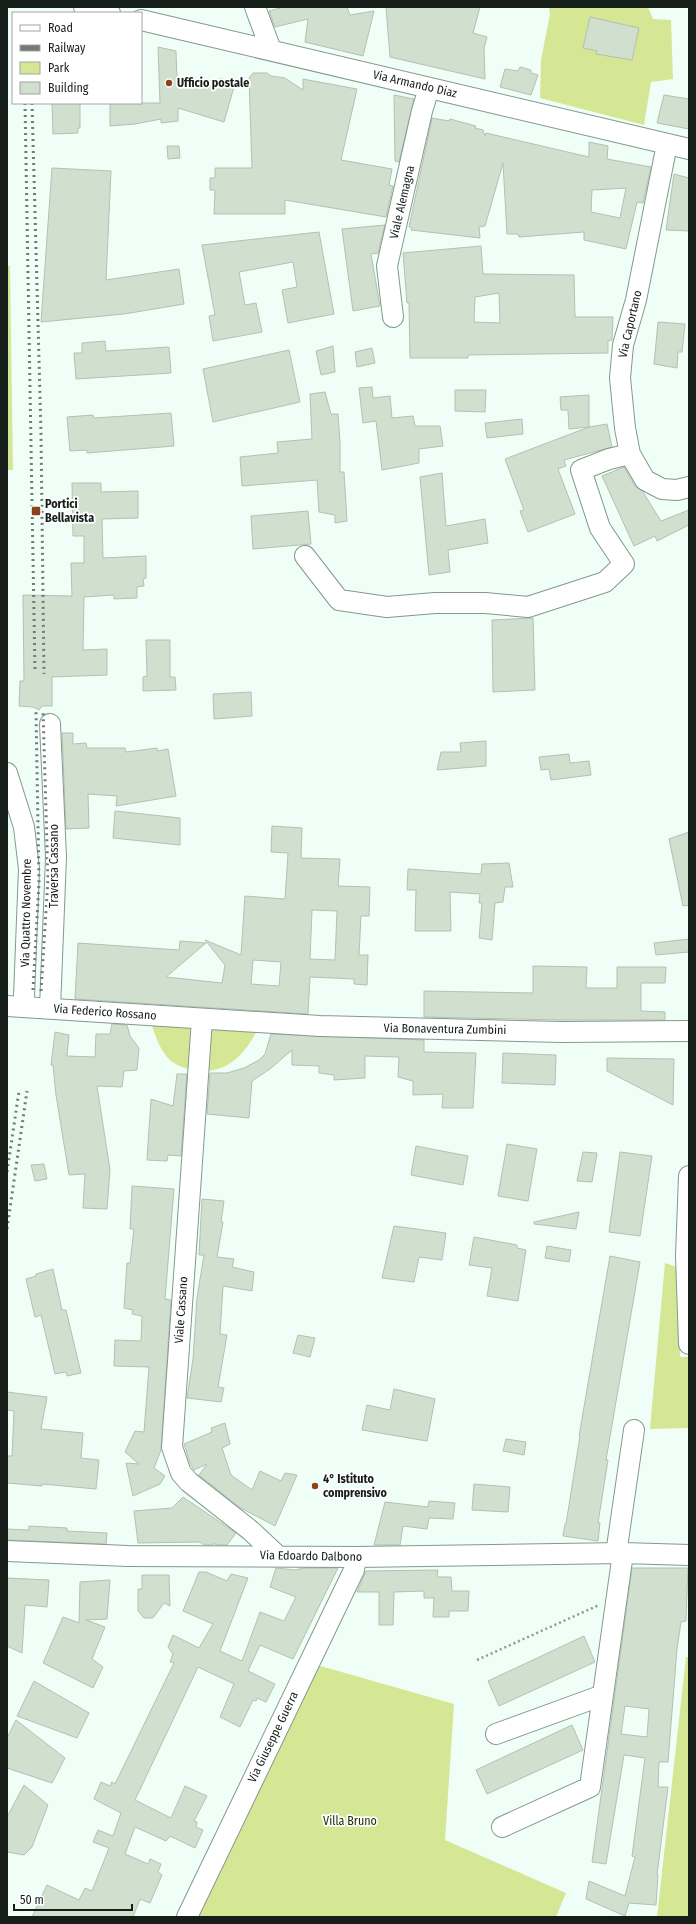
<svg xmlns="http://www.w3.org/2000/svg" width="696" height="1924" font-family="'Fira Sans Condensed',sans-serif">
<rect width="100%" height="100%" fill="#f0fef8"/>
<path fill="#d5e794" d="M549 7H648L653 19 671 20 673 79 651 82 644 125 540 98 541 60 550 14Z
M7 266H10L13 470H7Z
M150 1020 258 1028C246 1054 225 1076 194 1070 186 1069 178 1066 171 1061 159 1050 155 1034 150 1020Z
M665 1263 680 1268V1357H689V1428L650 1429Z
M686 1657H689V1917H657Z
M317 1665 454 1704 445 1840 566 1893 556 1917H198Z"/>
<path fill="#d0dfce" stroke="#b2c1b0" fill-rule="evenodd" d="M284 7H347L350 15 374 11 363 56 305 42 308 19 275 27 269 11Z
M386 7H480L473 33 487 37 484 48 485 79 390 57Z
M590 17 639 28 632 60 596 54 597 51 583 48Z
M158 47 176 51 177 81 206 88 208 80 219 82 220 78 235 83 224 122 178 108V121L161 123V119L135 124 110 126V103H160Z
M520 67 531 70V73L538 75 531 95 500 87 505 69 518 71Z
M253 73H267L271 76 285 78 303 90V79L357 89 341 160 392 169 389 185 393 186 386 217 285 200V214H214L215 190H210V178H215V168H252L249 78Z
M394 95 414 99 399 162 395 161Z
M664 95 689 99V129L657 123Z
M52 103H80V128H78V133L53 134Z
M432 118 449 121 450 119 476 126 475 128 483 130 485 136 486 133 589 157V142L608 146 607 159 651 167 643 203 637 202 626 249 584 240V232L519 237 518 234H507L503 163 485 226 479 227 480 238 411 230 412 228 409 227ZM626 188 620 218 591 212 592 190Z
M167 146H179L180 158 168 159Z
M52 168 111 171 106 280 179 269 184 304 124 314 41 322Z
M674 174 689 178V231L666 230Z
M385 225 378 253 371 254 380 306 353 311 342 229Z
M319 232 334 314 288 323 282 290 297 287 293 262 239 272 245 305 256 303 262 332 213 341 209 316 215 315 202 245Z
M481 246 483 274 574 275 575 317H613L612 340 608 341V353L468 355V358H410L409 303H407L403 253ZM499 293 500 323 474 322 475 297Z
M658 322 685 324 682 352H678L677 368 654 364Z
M105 341 106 351 169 347 171 373 76 379 74 353H82V343Z
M333 346 335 372 321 375 316 351Z
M372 348 375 363 357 367 355 352Z
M289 350 300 402 213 422 203 369Z
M372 387 373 398 390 396 392 418 413 416 415 426H440L443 446 419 449V463L382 470 376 421 363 423 359 388Z
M455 390H486L485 412 455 411Z
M325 392 331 414H338L340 442V472H344L347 521 335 523V515L319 512 317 480 242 486 240 457 278 453 277 442 312 439 310 394Z
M589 395V427L569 429 568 410H561L560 397Z
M171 413 174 446 87 453V450L70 451 67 417 93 415 94 418Z
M522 419 523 434 487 438 485 423Z
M607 424 612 447 564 460 566 466 558 469 575 514 528 532 520 511 524 510 505 459 589 427Z
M624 467 635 486 643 492 661 521 689 510V525L657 541 655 536 634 546 602 476Z
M442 473 446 526 485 519 488 543 448 550 450 572 429 575 420 477Z
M72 483H101V492L138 491V518L102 519 103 558 146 556V578L143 579 144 586 137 587V598L114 599V595L84 597 83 650 107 649V675L52 677V706H42L39 710 33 707 19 706 20 681H24L23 595 72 596 71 563H84V536H73Z
M308 511 311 544 253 549 251 516Z
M533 618 535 690 493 692 492 620Z
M146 640H170V677H175L176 690 143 691V677L147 676Z
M251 692 252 716 214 719 213 694Z
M62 733H73V744L86 743 87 748H125L126 752 157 748V751L168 749 176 796 116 806 117 796 88 794 89 828 66 829Z
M486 741V766L437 770 441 752H461L460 743Z
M569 754 570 763 589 761 591 775 551 780 549 769 541 770 539 757Z
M115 811 180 818V845L113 838Z
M272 826 302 828 301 858 340 859 338 886 370 887 369 916H361L359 955H368L367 985 354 984V979L310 977 308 1014 75 999 78 943 179 950 180 941 206 943 166 977 222 983 225 965 205 940 241 955 245 896 285 899 288 853 271 852ZM312 910 337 911 335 960 310 959ZM253 960 281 962 279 986 251 984Z
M689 832V905L683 906 669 839Z
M509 863 513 887H505L503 902 495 903 492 940 479 938 482 903H479L480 894 450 892 451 931H415L416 890H407L408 869 481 874 482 864Z
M689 939V952L656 955 654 943Z
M533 966 587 967 586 988H617V967H666L665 983H641V1011L665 1012V1020H562L424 1017V991L533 993Z
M112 1024 127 1025 130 1036 139 1048 137 1070 124 1071 122 1087 97 1086 110 1170 107 1209 83 1208 85 1174 69 1175 56 1095 53 1065H51L55 1032 69 1035 67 1056 95 1057 96 1034H110Z
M271 1034 424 1040V1052L476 1053 473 1108H442L443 1094 413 1095V1081L398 1077 399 1057 365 1056V1078L334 1080V1075L319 1073V1066L292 1065V1050L270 1069 252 1081 249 1118 207 1114 210 1073H227L244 1068 259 1060 265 1054Z
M503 1053 556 1055 555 1085 502 1083Z
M607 1058 674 1059 673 1105 607 1071Z
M177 1074H187L181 1156 168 1155 167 1161 147 1160 151 1099 173 1106Z
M507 1144 537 1149 528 1201 498 1196Z
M416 1146 468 1156 463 1185 411 1175Z
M583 1152 597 1153 592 1182 577 1181Z
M620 1152 652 1156 640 1236 609 1232Z
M44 1164 47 1179 35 1181 31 1165Z
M132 1186 174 1189 165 1299 171 1300 161 1450 154 1468 165 1476 160 1484 133 1496 126 1463 139 1464 125 1452 135 1431 144 1432 149 1367 114 1366 115 1340 141 1341 142 1316 132 1314 133 1310 124 1308 127 1263H130L134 1229H130Z
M202 1199 224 1201 221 1222H223L217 1257 234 1259 232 1267 254 1272 252 1291 223 1286 220 1334 227 1335 218 1387 224 1388 221 1402 187 1398 193 1359 197 1298 204 1255H199Z
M579 1212 576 1229 534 1224V1222Z
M394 1226 446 1233 442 1260 419 1257 414 1282 382 1278Z
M474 1237 517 1245V1248L526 1250 518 1301 487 1296 492 1268 469 1265Z
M547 1246 571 1250 569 1262 545 1258Z
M610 1256 640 1262 606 1460H608L598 1523H600L598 1541 563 1536 565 1524H566L580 1436H579Z
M53 1269 62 1310H66L81 1373 67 1376 66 1372 55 1374 41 1315 35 1317 26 1279 36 1276V1274Z
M298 1335 315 1338 310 1357 293 1353Z
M394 1389 435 1399 427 1441 362 1430 367 1405 390 1410Z
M7 1392 47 1397 41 1429 83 1433 81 1458 99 1460 96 1489 42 1484V1486L7 1483V1456H12L14 1411 7 1410Z
M225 1423 230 1444 222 1448 231 1475 252 1490 260 1471 281 1481 285 1473 297 1475 275 1526 239 1507 199 1475 207 1464 194 1470 190 1463 184 1444 212 1432 211 1428Z
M506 1439 526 1442 524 1455 503 1451Z
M474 1484 510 1487 508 1512 472 1510Z
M183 1497 236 1533 227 1545H216L214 1543 213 1545H204L200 1542 138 1543 134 1511 172 1508Z
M429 1501 455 1503 453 1519 429 1518 427 1529 403 1526 400 1545H374L385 1502 428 1507Z
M29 1526 67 1528V1531L107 1533 106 1544 7 1540V1529L29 1530Z
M276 1568 295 1570 304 1568H338L293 1659 260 1645 248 1671 275 1684 266 1702 257 1698 256 1701 253 1700 240 1727 220 1717 234 1684 198 1667 135 1800 171 1818 185 1786 207 1796 194 1821 197 1822 196 1827 203 1830 195 1848 170 1836 166 1841 135 1827 125 1854 148 1864 150 1859 161 1864 158 1872 162 1875 150 1903 140 1899 133 1917H32L47 1885 79 1900 85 1888 92 1891 109 1848 93 1842 98 1830 113 1836 121 1813 94 1799 101 1782 110 1786 112 1782 115 1784 174 1663 170 1662 173 1654 168 1647 173 1635 199 1648 213 1624 183 1611 199 1572H206L227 1581 231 1574 248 1578 220 1651 242 1661 260 1612 284 1621 296 1597 270 1587Z
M632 1568H688L686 1621 681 1622 677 1649 668 1762H659L658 1787H668L657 1875H658L656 1905 629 1903 625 1916 586 1899 589 1881 625 1896 635 1857 632 1856 645 1758 624 1755 606 1864 592 1862ZM625 1706 649 1709 647 1737 621 1734Z
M438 1570 437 1577H451L452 1591H469L468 1611H449V1617H433L434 1598H424V1591L394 1592 393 1625H379V1592H357L366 1571Z
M142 1575H169L170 1606 164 1603 153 1618H144L138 1611V1589H142Z
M7 1578 49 1580 47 1607 25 1605 22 1653 7 1646Z
M110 1580 107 1619 86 1620 105 1627 92 1659 103 1667 93 1688 43 1663 63 1617 79 1623 80 1582Z
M584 1636 595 1662 499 1706 488 1681Z
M34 1681 89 1713 77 1738 17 1716Z
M16 1720 65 1758 52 1783 7 1768V1738Z
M572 1725 583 1750 487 1794 476 1770Z
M24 1785 48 1805 32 1847 24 1855 7 1852V1817Z"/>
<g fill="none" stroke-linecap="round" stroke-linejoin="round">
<g stroke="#83998f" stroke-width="22">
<path id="minor" d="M84 7 110 13
M255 7 271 50
M141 20 689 149
M667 144 636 300 623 345 620 378 625 428 630 454 645 480 662 489 677 490 689 487
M393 317 387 266 422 111 429 88
M305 556 339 600 387 607 435 603H485L528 607 605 582 624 564 600 528 581 470 609 459 630 454
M7 773 24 827 29 869 24 996 26 1007
M7 1006 320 1026 562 1032 689 1031
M50 1008 56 857 50 724
M202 1019 172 1447 181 1473 189 1482 250 1530 278 1556
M689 1176 686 1256 689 1344
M7 1551 128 1556 356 1557 623 1553 689 1555
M616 1554 634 1430
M496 1734 603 1695
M502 1827 590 1787 623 1553
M187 1917 354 1570 356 1557"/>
</g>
<path stroke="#8e9994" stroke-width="2.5" stroke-dasharray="2 3" stroke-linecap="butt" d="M477 1660 599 1605"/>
<use href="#minor" stroke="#fff" stroke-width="20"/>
<path stroke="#717b77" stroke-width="3" stroke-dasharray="2 4" stroke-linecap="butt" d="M25 103 35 672
M32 103 41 433 44 674
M33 990 39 883 36 711
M41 991 48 879 43 711
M7 1172 19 1091
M7 1229 27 1091"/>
</g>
<g fill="#89441b" stroke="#fff" stroke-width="1.5">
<circle cx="169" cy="83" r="4"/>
<rect x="31" y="506" width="10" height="10" rx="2"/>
<circle cx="315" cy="1486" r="4"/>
</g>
<g text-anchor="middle" stroke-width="3.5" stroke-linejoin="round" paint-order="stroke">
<g font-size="12" font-weight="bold" fill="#161e1a" stroke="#fff" text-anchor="start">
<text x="177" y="87">Ufficio postale</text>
<text x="45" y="508">Portici<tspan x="45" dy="14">Bellavista</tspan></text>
<text x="323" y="1483">4° Istituto<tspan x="323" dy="14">comprensivo</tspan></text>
</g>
<g font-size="12" fill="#161e1a" stroke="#fff">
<text transform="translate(415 84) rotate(13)" y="4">Via Armando Diaz</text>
<text transform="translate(402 202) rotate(-77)" y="4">Viale Alemagna</text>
<text transform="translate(630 324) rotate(-77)" y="4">Via Caportano</text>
<text transform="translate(54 866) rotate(-90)" y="4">Traversa Cassano</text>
<text transform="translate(26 913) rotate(-89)" y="4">Via Quattro Novembre</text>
<text transform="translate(105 1012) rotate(4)" y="4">Via Federico Rossano</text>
<text transform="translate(445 1029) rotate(1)" y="4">Via Bonaventura Zumbini</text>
<text transform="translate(181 1310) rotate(-86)" y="4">Viale Cassano</text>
<text transform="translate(311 1556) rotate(1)" y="4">Via Edoardo Dalbono</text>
<text transform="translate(273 1737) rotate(-64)" y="4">Via Giuseppe Guerra</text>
</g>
<g font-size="12" fill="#272e05" stroke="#fff">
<text x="350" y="1825">Villa Bruno</text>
</g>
</g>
<rect width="696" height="1924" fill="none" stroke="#161e1a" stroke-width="16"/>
<rect x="12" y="12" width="130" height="92" fill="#ffffff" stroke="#a2a5a3"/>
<rect x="20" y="25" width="20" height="6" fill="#ffffff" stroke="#a2a5a3"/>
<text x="48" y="32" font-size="12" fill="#161e1a">Road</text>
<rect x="20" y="45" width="20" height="6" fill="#717b77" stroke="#a2a5a3"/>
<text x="48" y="52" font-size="12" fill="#161e1a">Railway</text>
<rect x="20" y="62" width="20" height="12" fill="#d5e794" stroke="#a2a5a3"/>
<text x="48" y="72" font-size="12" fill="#161e1a">Park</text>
<rect x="20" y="82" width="20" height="12" fill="#d0dfce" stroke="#a2a5a3"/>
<text x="48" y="92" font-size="12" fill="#161e1a">Building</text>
<path d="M14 1904v6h118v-6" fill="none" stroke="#161e1a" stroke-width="2"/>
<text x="20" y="1904" font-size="12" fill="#161e1a" stroke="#ffffff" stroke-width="3" paint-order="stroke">50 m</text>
</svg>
